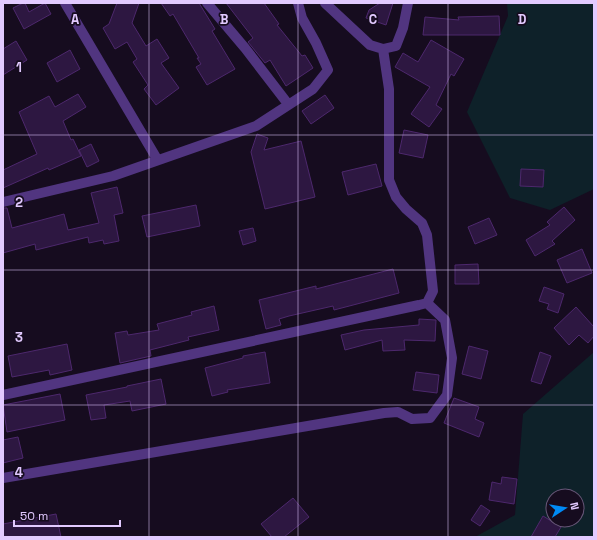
<svg xmlns="http://www.w3.org/2000/svg" width="597" height="540" font-family="'Space Grotesk',sans-serif">
<rect width="100%" height="100%" fill="#160c1f"/>
<path fill="#0e2129" fill-rule="evenodd" d="M507 3H594V189L550 210 510 198 467 112 508 16Z
M594 352V537H475L515 515 523 414ZM553 496H577V520H553Z"/>
<path fill="#2d1741" stroke="#4d286d" d="M23 3H25L29 12 45 3 51 14 24 29 13 8Z
M117 3H139L132 23 146 46 157 39 169 58 161 63 179 88 156 105 144 89 148 85 133 62 137 59 127 42 115 49 103 28 109 24Z
M161 3H199L215 29 212 31 235 69 207 85 196 67 201 64 197 58H199L173 14 170 16Z
M226 3H264L279 24 277 25 302 56 305 55 313 68 286 86 270 60 265 63 248 42 253 38Z
M380 3H393L386 25 366 18 369 10Z
M499 16 500 35H423L425 17 459 20 458 17Z
M431 40 464 59 454 76 451 74 436 105 442 109 429 127 411 114 430 87 395 67 403 53 418 62Z
M16 41 27 60 3 75V49Z
M70 50 80 69 57 82 47 63Z
M78 94 86 107 63 121 71 140 73 139 81 156 49 170 48 168 3 188V170L37 154 19 112 49 96 55 107Z
M325 95 334 108 311 124 302 111Z
M404 130 428 135 423 158 399 153Z
M257 134 268 138 264 150 301 141 315 197 265 209 251 152Z
M91 144 99 161 87 167 79 150Z
M376 164 382 186 348 195 342 172Z
M521 169 544 170 543 187 520 186Z
M117 187 123 213 114 215 119 241 104 244 103 240 89 243 88 237 36 250 35 244 3 253V208H7L12 228 64 214 68 230 99 223 91 193Z
M196 205 200 226 147 237 142 216Z
M564 207 575 220 552 241 555 244 535 256 526 240 550 225 547 222Z
M489 218 497 235 475 244 468 227Z
M253 228 256 241 243 245 239 231Z
M582 249 592 273 567 283 557 260Z
M478 264 479 284H455V265Z
M393 269 399 293 334 310 333 306 289 316 279 319 281 325 266 329 259 300 316 286V289Z
M544 287 564 294 558 313 547 309 549 304 539 301Z
M214 306 219 330 188 337 189 340 150 350 151 356 120 363 115 333 127 331 128 335 159 330 157 324 192 315 191 312Z
M576 307 594 327V336L588 343 579 335 569 345 554 328Z
M419 319 436 320 435 341 404 340 405 350 383 351 382 340 345 350 341 335 364 330 419 325Z
M67 344 72 370 50 375 49 370 12 377 8 356Z
M469 346 488 351 481 379 462 374Z
M265 352 270 383 227 390 228 392 212 396 205 368 243 358V356Z
M540 352 551 356 541 384 531 381Z
M416 372 439 375 437 393 413 390Z
M161 379 166 404 132 411 130 401 104 405 106 418 91 420 86 395 127 387V386Z
M60 394 65 420 7 432 3 405Z
M454 398 479 407 475 419 484 423 479 437 444 423Z
M18 437 23 458 3 463V440Z
M502 477 517 479 514 504 489 500 492 482 501 484Z
M293 498 309 517 284 537H272L261 524Z
M481 505 490 511 480 526 471 520Z
M56 514 61 537H3V524Z
M543 516 561 527 555 537H531Z"/>
<g fill="none" stroke-linecap="round" stroke-linejoin="round">
<path stroke="#513580" stroke-width="10" d="M65 3 157 159
M207 3 245 48 288 104
M325 3 370 45 383 49 396 46 403 28 408 3
M3 202 113 176 256 126 313 89 328 70 316 43 302 18 298 3
M3 395 419 305 427 303 433 291 427 235 422 223 406 209 396 197 389 180V89L383 49
M3 478 384 413 398 412 412 419 430 418 447 395 452 358 445 320 427 303"/>
</g>
<path fill="none" stroke="#e2caff" stroke-width="1" stroke-opacity="0.55" d="M149 3V537M298 3V537M448 3V537M3 135H594M3 270H594M3 405H594"/>
<g font-size="13" text-anchor="middle" font-weight="bold" fill="#e2caff" stroke="#160c1f" stroke-width="3.5" stroke-linejoin="round" paint-order="stroke">
<text x="75" y="24">A</text>
<text x="224" y="24">B</text>
<text x="373" y="24">C</text>
<text x="522" y="24">D</text>
<text x="19" y="72">1</text>
<text x="19" y="207">2</text>
<text x="19" y="342">3</text>
<text x="19" y="477">4</text>
</g>
<rect width="597" height="540" fill="none" stroke="#e2caff" stroke-width="8"/>
<g transform="translate(565 508) rotate(78)"><circle r="19" fill="#160c1f" stroke="#685879"/>
<path d="M0-3L7 15L0 10L-7 15Z" fill="#008af5"/>
<text y="-6" font-size="11" font-weight="bold" text-anchor="middle" fill="#e2caff">N</text>
</g>
<path d="M14 520v6h106v-6" fill="none" stroke="#e2caff" stroke-width="2"/>
<text x="20" y="520" font-size="12" fill="#e2caff" stroke="#160c1f" stroke-width="3" paint-order="stroke">50 m</text>
</svg>
